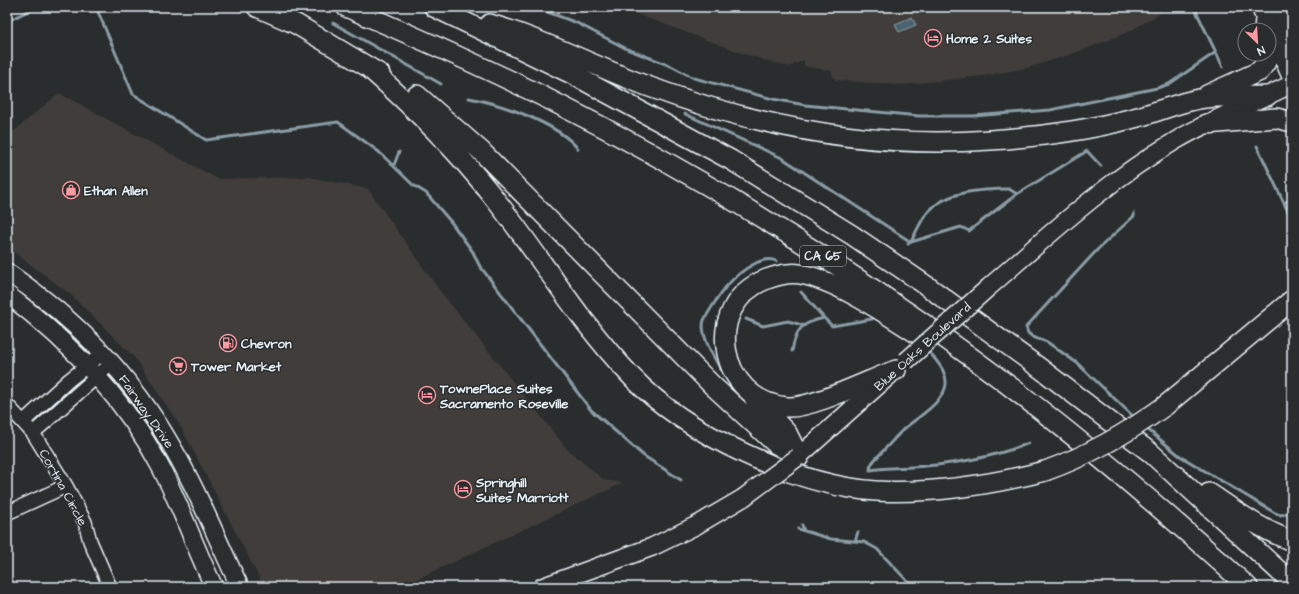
<svg xmlns="http://www.w3.org/2000/svg" width="1299" height="594" font-family="'Architects Daughter',sans-serif">
<rect width="100%" height="100%" fill="#2a2d2e"/>
<filter id="ink" filterUnits="userSpaceOnUse"><feTurbulence type="fractalNoise" baseFrequency=".025" numOctaves="2"/><feDisplacementMap in="SourceGraphic" scale="8" xChannelSelector="R" yChannelSelector="G"/><feConvolveMatrix kernelMatrix="1 2 1 2 8 2 1 2 1" color-interpolation-filters="sRGB"/></filter>
<g filter="url(#ink)">
<path fill="#3f3e3a" d="M618 7H1171L1132 30 1109 40 1072 54 1027 68 983 76 900 85 835 80 831 71 804 66V60L789 67 744 54Z
M59 93 218 179 309 177 368 189 440 291 568 450 604 480 623 483 400 587H264L181 427 134 357 70 294 7 247V137Z"/>
<path fill="#4b636f" stroke="#8a9ca6" d="M912 17 916 25 899 32 895 24Z"/>
<g fill="none" stroke-linecap="round" stroke-linejoin="round">
<path stroke="#8a9ca6" stroke-width="3" d="M96 7 133 94 206 140 338 122 379 152 413 185 426 193 451 222 473 252 479 265 591 410 644 456 681 480
M534 7 577 23 627 49 671 66 694 78 773 99 805 105 919 116H973L1050 110 1157 88 1169 84 1216 52
M1196 11 1223 67
M333 23 441 84
M7 28 10 20 36 7
M469 98C501 104 558 123 578 149
M685 114 782 158 911 242 908 244
M1257 146 1292 220
M394 165 399 152
M1284 203 1292 199
M1134 213V216L1098 249 1026 327 1028 333 1033 337 1047 342 1077 363 1136 419
M911 242 961 227 969 231 1017 194 1087 151 1101 166
M911 242C915 234 919 225 924 217 943 190 979 190 1009 189L1017 194
M801 292 824 318
M746 319 763 326 788 321 802 325
M792 351C796 328 802 323 824 318L832 326 872 319
M931 354C938 363 947 372 946 384 945 401 917 418 905 428 897 435 891 443 883 451 878 457 870 462 870 470 888 467 906 468 925 466 960 463 997 456 1029 443
M724 375C716 361 699 335 704 320 718 296 730 276 756 263 762 260 770 258 776 261
M1146 428 1180 456 1275 513 1280 515 1292 513
M802 525 804 531
M798 529 831 539 864 542 877 549 913 587
M855 541 858 532"/>
<g stroke="#e8f1f8" stroke-width="16">
<path id="minor" d="M7 405 33 433 66 486 85 522 90 541 110 587
M24 421 69 380 103 353
M33 433 112 363
M7 513 66 486"/>
</g>
<g stroke="#e8f1f8" stroke-width="20">
<path id="major" d="M1260 7 1292 79
M1277 7 1292 42
M7 272C73 317 131 375 171 445 198 490 217 540 240 587
M989 287C1048 236 1107 181 1175 141 1212 119 1253 103 1292 84
M7 294C68 341 125 398 161 468 181 506 195 548 214 587
M798 457 890 375
M542 587 652 547 697 525 743 498"/>
</g>
<g stroke="#e8f1f8" stroke-width="22">
<path id="highway" d="M257 7 296 24 380 74
M346 7C414 36 482 66 548 99 672 161 792 233 907 312 1028 394 1141 489 1248 587
M434 7 570 73 731 160 852 235 927 286 1041 369 1151 453 1292 583
M490 24C544 40 594 66 647 86 757 127 873 149 990 140 1037 137 1084 131 1130 119 1153 114 1176 103 1199 99 1221 95 1245 97 1267 96
M1264 30 1265 19
M369 68C413 107 454 147 491 194 539 254 578 321 632 377 686 434 797 486 876 491 934 494 990 485 1045 471
M417 95 481 151 713 386 776 444 799 457
M1207 95 1260 71 1266 62 1267 54
M1206 124 1276 118 1292 122
M896 370C871 379 811 409 787 407 718 401 701 304 767 279 778 275 789 272 800 274 839 281 887 315 921 336
M754 398 787 433 799 457
M1166 405 1292 300
M1209 493C1236 511 1261 530 1292 541"/>
</g>
<use href="#minor" stroke="#2a2d2e" stroke-width="13"/>
<use href="#major" stroke="#2a2d2e" stroke-width="17"/>
<use href="#highway" stroke="#2a2d2e" stroke-width="19"/>
<g stroke="#e8f1f8" stroke-width="20" stroke-linecap="butt">
<path id="major-bridge" d="M906 361 989 287
M743 498 798 457"/>
</g>
<g stroke="#e8f1f8" stroke-width="22" stroke-linecap="butt">
<path id="highway-bridge" d="M1045 471C1090 455 1128 433 1166 405"/>
</g>
<use href="#major-bridge" stroke="#2a2d2e" stroke-width="17"/>
<use href="#highway-bridge" stroke="#2a2d2e" stroke-width="19"/>
</g>
</g>
<defs>
<g id="hotel-ring" transform="scale(0.9)"><circle r="9.5" fill="#2a2d2e" stroke="#ff9aa2" stroke-width="1.5"/><path d="M-6-4.5h1.5V1H6V5H4.5V3h-9V5H-6ZM-4 0a1.8 1.8 0 1 1 3.6 0ZM.5 0V-2.5h3Q6-2.5 6 0Z" fill="#ff9aa2"/></g>
<g id="shop-ring" transform="scale(0.9)"><circle r="9.5" fill="#2a2d2e" stroke="#ff9aa2" stroke-width="1.5"/><path d="M-5-2.5h2.3a2.7 3.5 0 0 1 5.4 0H5L5.5 6h-11ZM-1.5-2.5h3a1.5 2.3 0 0 0-3 0Z" fill="#ff9aa2"/></g>
<g id="fuel-ring" transform="scale(0.9)"><circle r="9.5" fill="#2a2d2e" stroke="#ff9aa2" stroke-width="1.5"/><path d="M-5.5-6h7V0h2V4h1.3V-2.5L3-4.5l.8-.8L6-3V5H2.5V1h-1V6h-7ZM-4.2-4.7v3.2H.2V-4.7Z" fill="#ff9aa2"/></g>
<g id="supermarket-ring" transform="scale(0.9)"><circle r="9.5" fill="#2a2d2e" stroke="#ff9aa2" stroke-width="1.5"/><path d="M-6-5.5h2.5l.6 2H6L4.5 2H-2.5L-4.4-4H-6ZM-1.5 3.2a1.3 1.3 0 1 0 .1 0ZM3 3.2a1.3 1.3 0 1 0 .1 0Z" fill="#ff9aa2"/></g>
</defs>
<g fill-rule="evenodd">
<use href="#hotel-ring" x="933" y="38"/>
<use href="#shop-ring" x="71" y="190"/>
<use href="#fuel-ring" x="228" y="343"/>
<use href="#supermarket-ring" x="178" y="366"/>
<use href="#hotel-ring" x="427" y="395"/>
<use href="#hotel-ring" x="463" y="489"/>
</g>
<g text-anchor="middle" stroke-width="3" stroke-linejoin="round" paint-order="stroke">
<rect fill="#2a2d2e" stroke="#afb6bb" stroke-width="1" x="800" y="246" width="46" height="20" rx="3"/>
<g font-size="12" font-weight="bold" fill="#e8f1f8">
<text x="823" y="260">CA 65</text>
</g>
<g font-size="13" font-weight="bold" fill="#e8f1f8" stroke="#2a2d2e" text-anchor="start">
<text x="946" y="43">Home 2 Suites</text>
<text x="84" y="195">Ethan Allen</text>
<text x="241" y="348">Chevron</text>
<text x="191" y="371">Tower Market</text>
<text x="440" y="393">TownePlace Suites<tspan x="440" dy="15">Sacramento Roseville</tspan></text>
<text x="476" y="487">Springhill<tspan x="476" dy="15">Suites Marriott</tspan></text>
</g>
<g font-size="13" fill="#e8f1f8" stroke="#2a2d2e">
<text transform="translate(922 346) rotate(-42)" y="5">Blue Oaks Boulevard</text>
<text transform="translate(147 411) rotate(55)" y="5">Fairway Drive</text>
<text transform="translate(64 487) rotate(61)" y="5">Cortina Circle</text>
</g>
</g>
<rect width="1299" height="594" fill="none" stroke="#2a2d2e" stroke-width="24"/>
<rect x="12" y="12" width="1275" height="570" fill="none" stroke="#e8f1f8" stroke-width="1.5" filter="url(#ink)"/>
<g transform="translate(1257 42) rotate(155)"><circle r="19" fill="#2a2d2e" stroke="#767b7f"/>
<path d="M0-3L7 15L0 10L-7 15Z" fill="#ff9aa2"/>
<text y="-6" font-size="11" font-weight="bold" text-anchor="middle" fill="#e8f1f8">N</text>
</g>
</svg>
